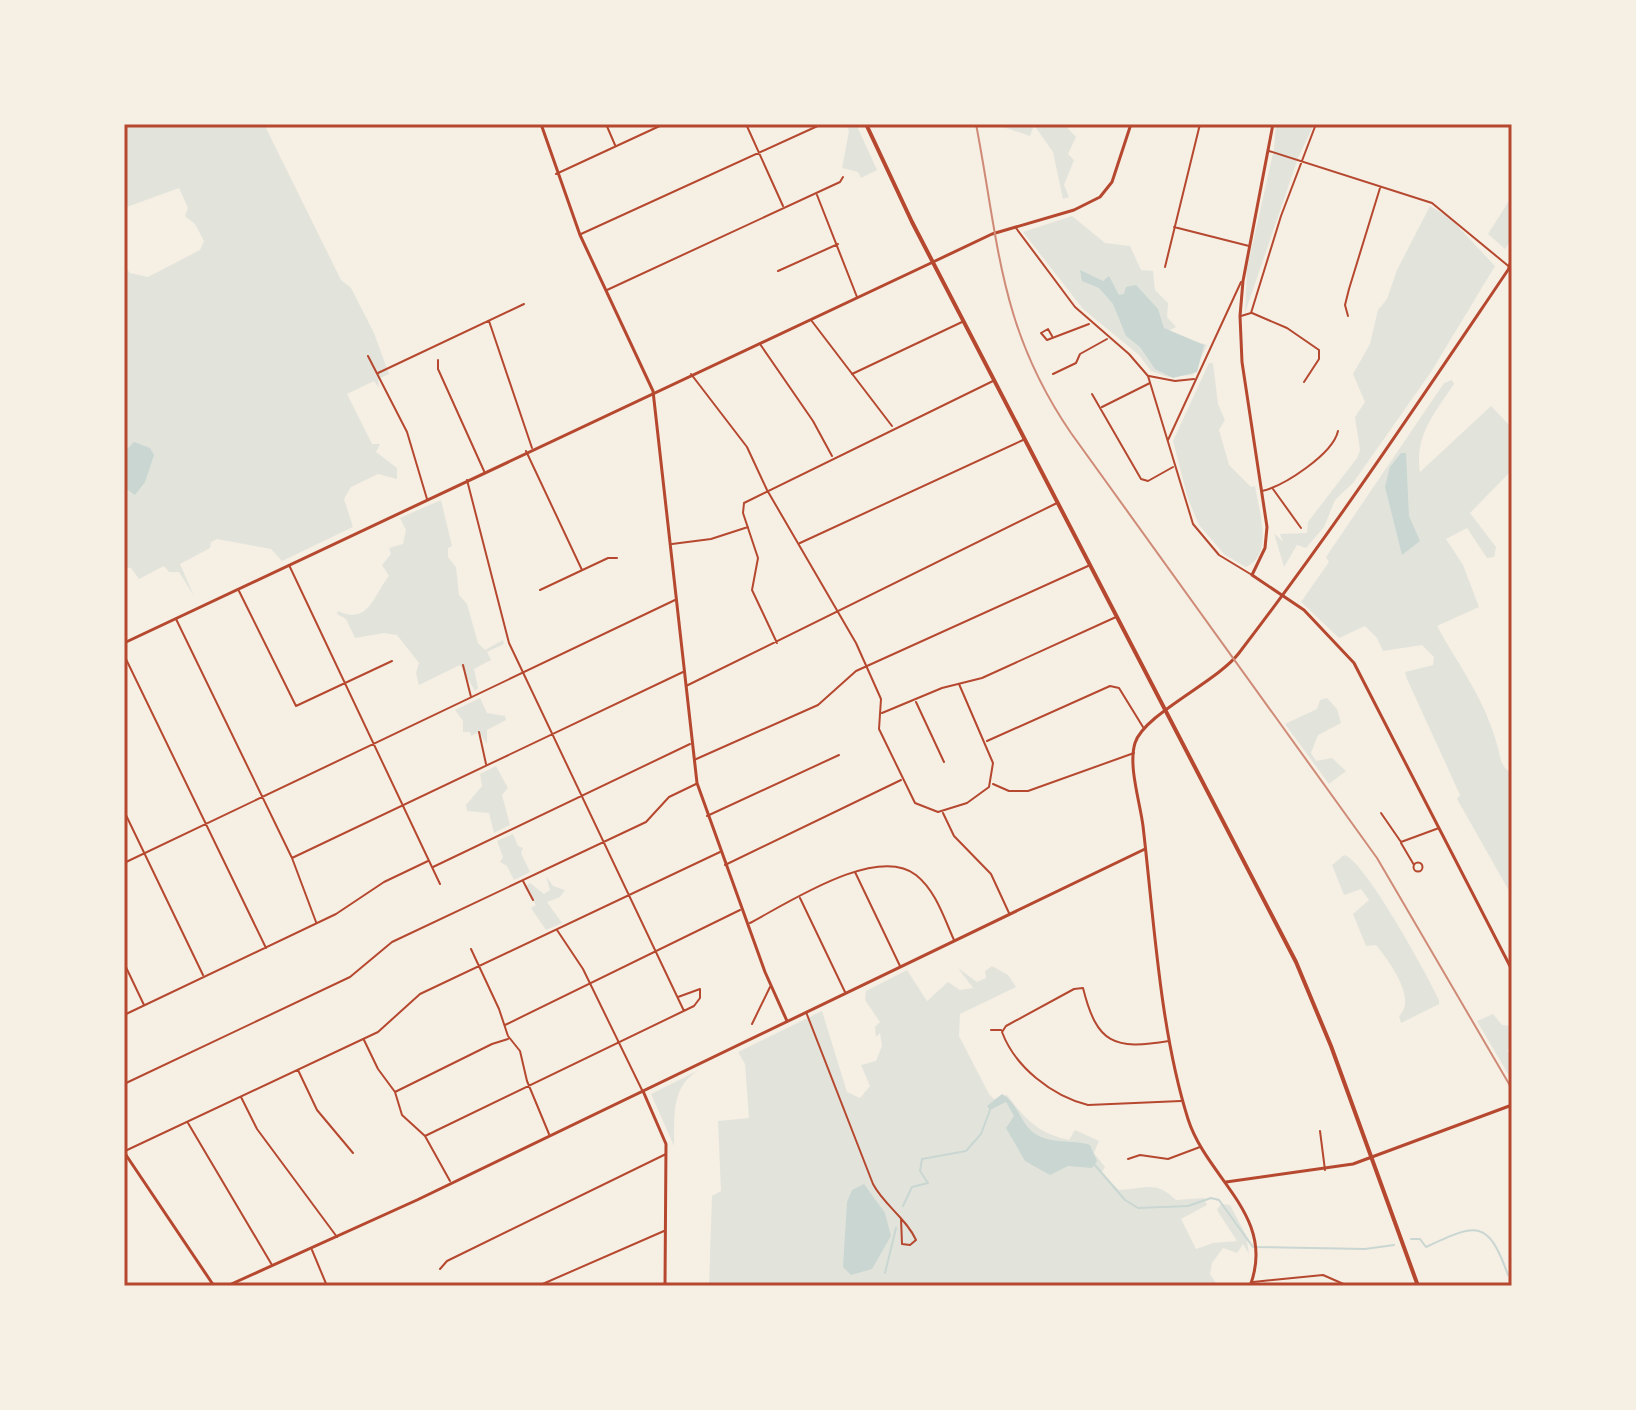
<svg xmlns="http://www.w3.org/2000/svg" width="1636" height="1410" font-family="'Fira Sans',sans-serif">
<rect width="100%" height="100%" fill="#f6efe4"/>
<path fill="#e2e4dc" d="M124 124H264L341 280 351 288 374 333 389 374 378 379 379 388 374 381 347 394 372 444H380L376 452 397 468V479L378 474 351 487 344 499 353 527 282 561 271 549 217 539 211 542 210 548 180 564 194 596 179 572H169L164 566 139 579 131 568 124 567V266L130 273 148 277 200 250 204 241 195 224 185 216 188 208 179 188 124 208Z
M845 124H856L877 170 861 178 858 172 842 168 849 131Z
M994 124H1064L1076 137 1068 154 1074 160 1064 185 1069 197 1063 199 1053 152 1034 125 1030 136Z
M1276 124H1314L1298 158 1245 313 1247 269 1274 149Z
M1512 196V239L1505 249 1488 234Z
M1430 206 1450 218 1495 266 1431 372 1353 483 1335 500 1324 527 1306 548 1297 545 1284 567 1274 533 1283 542 1280 534 1307 533 1308 522 1357 458 1360 450 1355 417 1365 402 1353 374 1370 344 1378 310 1387 299 1397 270Z
M1072 216 1105 243 1130 246 1141 270 1153 271 1155 290 1168 303 1167 317 1176 327 1166 332 1207 345 1193 375 1168 377 1151 371 1139 355 1083 309 1023 232Z
M1209 363H1213L1218 404 1225 420 1219 430 1229 465 1251 487 1255 486C1258 508 1275 555 1246 567L1225 555 1199 525 1188 499 1173 441Z
M1452 380 1454 384C1435 412 1414 437 1420 472L1491 406 1512 428V470L1470 513 1496 547 1494 557 1487 558 1467 528 1446 539 1463 565 1479 607 1437 626C1462 671 1485 699 1498 748 1501 761 1501 766 1512 774V896L1457 799 1460 795 1407 679 1405 672 1433 665 1434 657 1422 645 1383 651 1377 638 1365 626 1339 638 1301 602 1329 562 1326 557 1444 383Z
M441 500 452 546 448 548V557L456 567 459 595 467 604 478 643 485 650 503 640 504 644 487 652 491 660 474 669 478 688 475 691 460 665 419 685 416 673 419 663 397 635 384 633 355 638 346 619 337 614 338 611C369 626 374 594 389 576L382 565 391 554 389 548 403 544 406 530 400 518Z
M480 698 487 713 505 716 506 720 487 730V744L479 732 471 736 470 732H463V721L455 710Z
M1327 698 1337 709 1341 723 1318 735 1311 753 1316 761 1332 758 1346 771 1329 784 1285 724 1317 709 1320 700Z
M496 766 508 788 502 795 510 825 494 833 489 813 467 811 466 805 482 786 480 774Z
M513 834 518 846 523 848 521 853 530 872 514 880 507 866 500 862 503 857 497 841Z
M1344 855C1364 859 1428 976 1439 1000V1004L1401 1023 1399 1016C1418 999 1388 960 1376 945L1366 946 1353 914 1369 900 1361 889 1344 895 1332 865Z
M546 876 553 886 565 890 560 897 547 902 562 923 546 930 531 908 536 905 524 887 530 883 544 894 550 890Z
M992 966 1008 975 1016 987 960 1014 959 1036 989 1094 994 1099 1007 1095C1026 1120 1038 1133 1069 1140L1075 1130 1099 1141 1094 1153 1105 1167 1101 1173 1119 1190C1145 1189 1155 1180 1176 1200L1204 1198 1207 1205 1181 1219 1196 1249 1213 1243 1237 1241 1217 1210 1221 1204 1230 1205 1246 1235 1249 1254 1243 1244 1237 1253 1223 1248 1212 1263 1210 1274 1218 1286H709L712 1196 721 1191 718 1121 749 1118 745 1064 738 1052 822 1011 847 1092 860 1098 870 1086 861 1065 876 1061 882 1046 880 1033 876 1037 875 1027 880 1022 865 1000 866 991 907 970 927 1001 948 982 960 990 973 988 958 968 977 982 986 978 985 971Z
M1493 1014 1502 1025 1512 1026V1047L1507 1050 1512 1059 1511 1079 1477 1021Z
M699 1070C670 1087 675 1117 674 1146L651 1094Z"/>
<path fill="#c9d6d2" d="M1080 270 1103 281 1109 276 1119 295 1124 294 1126 287 1136 285 1158 309 1164 328 1204 345 1197 372 1173 378 1155 369 1140 347 1126 336 1113 304 1099 288 1082 281Z
M134 442 150 448 154 455 145 482 135 495 124 487 126 450Z
M1401 453H1406L1409 516 1420 541 1402 555 1385 487 1390 467Z
M1002 1094C1018 1103 1020 1123 1034 1133 1050 1145 1073 1139 1090 1145L1097 1161 1092 1168 1068 1166 1050 1175 1025 1161 1006 1128 1014 1116 1006 1102 990 1110 987 1106Z
M864 1184 885 1213 891 1236 872 1269 851 1275 843 1267 847 1202 852 1190Z"/>
<g fill="none" stroke-linecap="round" stroke-linejoin="round">
<path stroke="#c9d6d2" stroke-width="2" d="M1094 1164 1125 1200 1138 1208 1188 1206 1211 1198 1219 1200 1253 1247 1365 1249 1394 1245
M903 1206 912 1187 928 1183 920 1171 922 1159 966 1151 981 1134 990 1110
M1411 1239H1420L1426 1247C1477 1223 1488 1219 1508 1275
M885 1273 896 1228"/>
<path stroke="#b5482f" stroke-width="2" d="M606 124 615 145
M746 124 783 206
M1269 151 1432 203 1512 269
M556 174 664 124
M817 195 857 297
M1174 227 1249 246
M1016 228 1075 307 1129 354 1148 376 1193 524 1219 555 1252 575
M581 234 822 124
M1165 267 1200 124
M778 271 838 244
M607 290 840 182 843 177
M1252 313 1287 328 1319 350V359L1304 382
M1241 316 1251 313 1281 216 1316 124
M1348 316 1345 305 1349 289 1380 188
M811 320 892 426
M489 321 532 448
M1052 336 1048 329 1041 333 1047 340 1089 324
M760 344 813 421 832 456
M368 356 407 432 427 499
M438 360V369L484 471
M378 373 524 304
M691 374 747 447 767 490 856 643 881 699 879 729 915 803 938 812 967 803 989 787 993 763 959 684
M852 374 962 322
M1053 374 1076 363 1080 354 1107 339
M1149 376 1175 381 1194 379
M1092 394 1141 479 1148 481 1173 467
M1102 407 1150 383
M1168 440 1241 282
M526 451 582 570
M467 480 509 643 684 1011
M1273 489 1301 528
M1262 491C1284 486 1333 454 1338 431
M800 543 1023 440
M672 544 711 539 748 527
M289 565 440 884
M540 590 608 558H617
M239 591 296 706 392 661
M176 619 292 858 316 922
M777 643 752 590 758 558 743 513 744 503 993 381
M124 655 266 948
M463 665 471 697
M686 686 1057 503
M916 702 944 762
M882 713 942 688 982 678 1116 617
M479 732 486 764
M987 741 1110 686 1119 688 1143 727
M694 760 818 705 856 671 1088 566
M993 784 1009 791H1028L1134 753
M124 811 203 975
M943 813 954 836 991 874 1009 913
M1381 813 1401 842 1439 828
M707 816 839 755
M1401 843 1414 865
M292 858 683 672
M1413.5 867a4.5 4.5 0 1 1 9 0a4.5 4.5 0 1 1-9 0Z
M124 863 675 600
M725 865 901 780
M433 867 690 744
M855 872 900 966
M523 881 533 900
M800 898 845 992
M750 923C788 903 877 844 916 875 936 891 944 918 954 940
M557 930 583 969 642 1090
M471 949 499 1009 508 1036 520 1051 527 1081 549 1134
M124 963 144 1005
M806 1012 873 1184C884 1205 906 1218 916 1240L910 1245 902 1244 901 1218
M124 1015 336 914 384 882 428 861
M752 1024 770 987
M505 1025 740 910
M991 1030H1001
M364 1040 378 1069 395 1092 402 1115 425 1136 450 1181
M1169 1041C1114 1050 1097 1044 1083 988L1074 989 1006 1026 1002 1032C1015 1067 1052 1096 1088 1105L1181 1101
M298 1070 317 1110 353 1153
M124 1084 350 977 392 942 646 822 669 797 696 784
M395 1092 492 1044 508 1039
M241 1097 257 1129 337 1237
M188 1123 272 1265
M1320 1131 1325 1170
M425 1136 694 1006 700 998V989L678 997
M125 1151 378 1032 420 994 720 852
M1128 1159 1140 1155 1168 1159 1200 1147
M312 1250 327 1286
M440 1269 447 1261 666 1154
M1253 1282 1323 1275 1348 1286
M538 1286 664 1231"/>
<path stroke="#b5482f" stroke-width="3" d="M541 124 580 235 653 391 697 783 765 972 787 1021
M1273 124 1243 281 1240 316 1242 362 1267 527 1265 548 1252 575 1304 610 1354 663 1512 970
M933 262 992 234 1074 210 1100 197 1112 182 1131 124
M643 1091 666 1144 665 1286
M124 1152 214 1286
M1226 1182 1353 1164 1512 1105"/>
<path stroke="#b5482f" stroke-width="3" d="M124 643 931 263
M227 1286 417 1200 1145 849
M1250 1286C1277 1216 1207 1179 1188 1119 1160 1030 1154 920 1143 826 1140 802 1128 766 1135 743 1144 714 1217 682 1239 653 1335 528 1422 397 1510 267"/>
<path stroke="#b5482f" stroke-width="4" d="M866 124 912 222 1296 962 1331 1046 1418 1286"/>
<path stroke="#b5482f" stroke-width="5" d="M1510 267 1512 261"/>
<path stroke="#cf8b77" stroke-width="2" d="M976 124C999 243 999 328 1071 433L1377 858 1512 1089"/>
</g>
<rect width="1636" height="1410" fill="none" stroke="#f6efe4" stroke-width="252"/>
<rect x="126" y="126" width="1384" height="1158" fill="none" stroke="#b5482f" stroke-width="3"/>
</svg>
